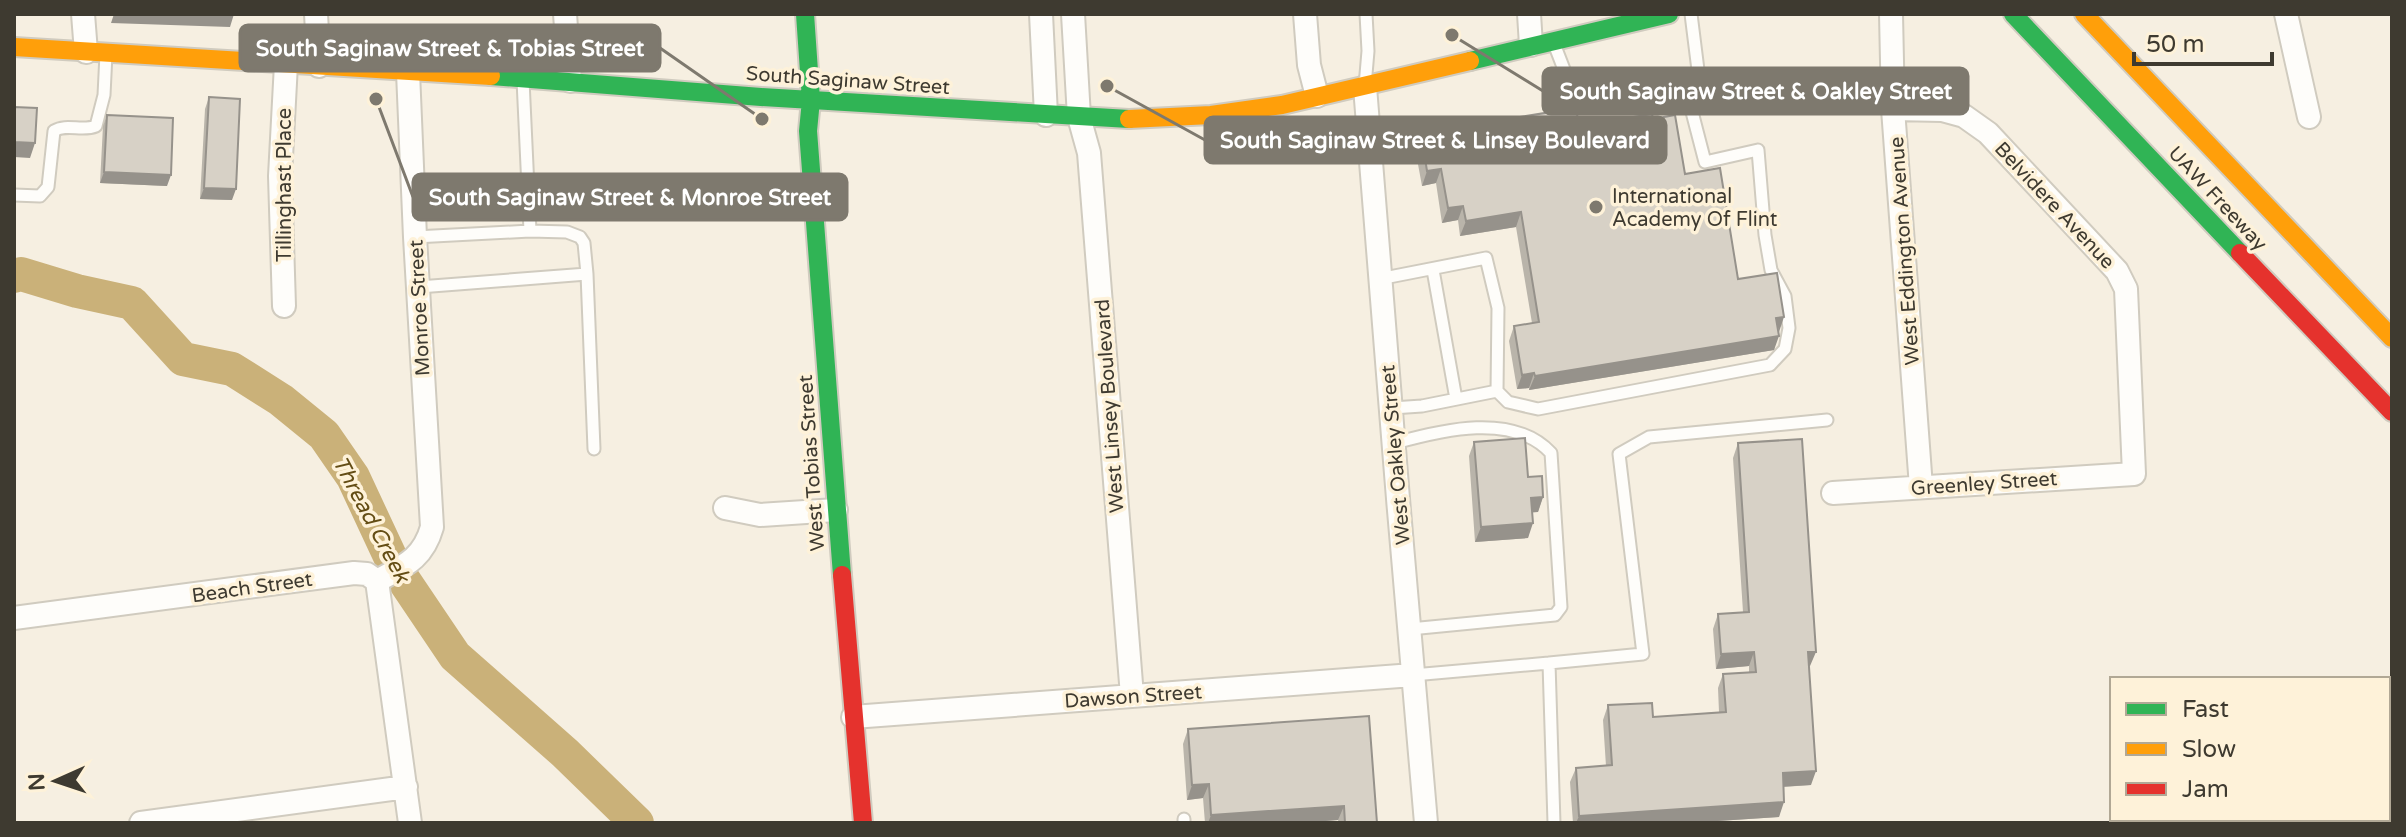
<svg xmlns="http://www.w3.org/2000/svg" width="2406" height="837" font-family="'Varela Round',sans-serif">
<rect width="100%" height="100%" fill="#f6efe1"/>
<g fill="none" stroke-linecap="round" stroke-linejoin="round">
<path stroke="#cab179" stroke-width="34" d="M14 276 21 274 77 291 132 303 183 359 232 369 281 400 324 435 353 477 395 567 455 656 565 753 637 823"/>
<g stroke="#d0cbbf" stroke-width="15">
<path id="lane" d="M1553 41 1565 72 1595 91 1629 92 1699 78 1691 14
M523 80 530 231
M1365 86 1368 51 1366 14
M14 195 40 196 48 187 54 131C67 123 82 132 96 126L104 95 106 54
M415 237 530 231 567 232 580 237 584 243 587 274 594 449
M1433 270 1456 399
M1379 279 1486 258 1498 308 1497 391 1508 402 1538 409 1770 365 1785 349 1789 328 1785 296 1771 270 1765 235 1758 150 1705 162 1684 81
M419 287 587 274
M1392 408 1422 406 1497 391
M1395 443C1442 430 1513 412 1551 453L1561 607 1555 615 1410 629
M1549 663 1643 654 1619 454 1649 437 1827 420
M1413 675 1549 663 1554 823
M1184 819V823"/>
</g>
<g stroke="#d0cbbf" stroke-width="26">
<path id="street" d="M83 14 86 52
M316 14 319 66
M565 14 570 81
M1041 14 1046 115
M1073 14 1079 117 1089 153 1132 696
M1305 14 1309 65 1317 96
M1529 14 1531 45
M1891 14 1893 109 1921 487
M2286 14 2309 117
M1365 87C1384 332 1404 578 1426 823
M284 306 280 176 286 64
M1833 493 2134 474 2126 289 2117 271 1988 133 1964 116 1942 110 1893 109
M725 508 760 515 836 510
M377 581C404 566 423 559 432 527L415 237 408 72
M377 581 410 823
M14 618 354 573 367 574 377 581
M853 717 1413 675
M141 823 406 787"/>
</g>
<g stroke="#d0cbbf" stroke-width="22">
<path id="fast" d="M805 14 811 100 808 131 842 575
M2013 14 2240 253
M1470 61 1669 14
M491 76 761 97 1129 119"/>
</g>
<g stroke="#d0cbbf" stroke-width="22">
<path id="slow" d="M2084 14 2392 338
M14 47 491 76
M1129 119 1211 115 1282 105 1470 61"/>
</g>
<g stroke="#d0cbbf" stroke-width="22">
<path id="jam" d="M2240 253 2392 412
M842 575 863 823"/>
</g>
<use href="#lane" stroke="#fefdfa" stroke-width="11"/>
<use href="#street" stroke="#fefdfa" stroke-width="22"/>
<use href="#fast" stroke="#30b455" stroke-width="18"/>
<use href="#slow" stroke="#ff9f0a" stroke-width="18"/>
<use href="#jam" stroke="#e5322d" stroke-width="18"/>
</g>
<path fill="#b9b4aa" d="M209 97 232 200 200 199 205 109Z
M107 115 167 186 100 183 103 126Z
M1653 119 1685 174 1738 279 1778 332 1774 350 1529 390V388L1517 389 1509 341 1514 326 1532 323 1516 227 1460 236 1458 220 1442 223 1436 183 1422 186 1415 148 1421 133 1579 126Z
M1474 442 1528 477 1543 497 1538 512H1532L1528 538 1475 542 1469 456Z
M1738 443 1810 666H1809L1811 785 1783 787 1779 817 1687 823H1573L1570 782 1576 768 1606 766 1603 720 1608 705 1653 717 1719 712 1718 688 1723 674 1749 672V666L1716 669 1713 629 1718 614 1743 612 1733 458Z
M1188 729 1377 823H1339L1338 820 1300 823H1205L1203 798 1187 800 1183 744Z"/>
<path fill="#96928b" d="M114 14H234L230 27 111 23Z
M14 142 35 143 30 158 14 157Z
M1441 169 1436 183 1422 186 1427 171Z
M104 172 171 175 167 186 100 183Z
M204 188 236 189 232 200 200 199Z
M1463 206 1458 220 1442 223 1448 208Z
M1521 212 1516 227 1460 236 1466 221Z
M1784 317 1779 332 1776 318Z
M1779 336 1774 350 1529 390 1535 376Z
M1534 373 1529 388 1517 389 1522 375Z
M1543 497 1538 512 1526 513 1531 498Z
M1533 523 1528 538 1475 542 1481 527Z
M1754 652 1749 666 1716 669 1721 654Z
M1808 652H1816L1810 666H1803Z
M1816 771 1811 785 1777 787 1783 773Z
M1209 784 1203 798 1187 800 1192 785Z
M1784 802 1779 817 1687 823H1576L1579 816Z
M1344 806 1338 820 1300 823H1208L1211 815Z"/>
<path fill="#d7d1c6" stroke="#96928b" stroke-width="2" d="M209 97 240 99 236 189 204 188Z
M14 107 37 108 35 143 14 142Z
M1576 108 1579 126 1652 114 1653 119 1675 115 1685 174 1720 168 1738 279 1777 273 1784 317 1776 318 1779 336 1535 376 1534 373 1522 375 1514 326 1539 322 1521 212 1466 221 1463 206 1448 208 1441 169 1427 171 1421 133Z
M107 115 173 118 171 175 104 172Z
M1525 438 1528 477 1542 476 1543 497 1531 498 1533 523 1481 527 1474 442Z
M1802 439 1816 652H1808L1816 771 1783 773 1784 802 1579 816 1576 768 1612 765 1608 705 1652 703 1653 717 1726 712 1723 674 1756 672 1754 652 1721 654 1718 614 1749 612 1738 443Z
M1369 716 1377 823H1345L1344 806 1211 815 1209 784 1192 785 1188 729Z"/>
<circle fill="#7e796e" stroke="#fef2d9" stroke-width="3" cx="1596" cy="207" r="8"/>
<g text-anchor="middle" stroke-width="7" stroke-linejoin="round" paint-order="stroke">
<g font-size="20" fill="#3e3a30" stroke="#fef2d9">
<text transform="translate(848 80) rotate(4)" y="7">South Saginaw Street</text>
<text transform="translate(284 185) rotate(-90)" y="7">Tillinghast Place</text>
<text transform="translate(2218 198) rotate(47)" y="7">UAW Freeway</text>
<text transform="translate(2055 205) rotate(47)" y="7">Belvidere Avenue</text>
<text transform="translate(1904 251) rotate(-94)" y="7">West Eddington Avenue</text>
<text transform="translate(419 308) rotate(-93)" y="7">Monroe Street</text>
<text transform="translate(1109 406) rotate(-94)" y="7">West Linsey Boulevard</text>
<text transform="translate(1395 455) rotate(-95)" y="7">West Oakley Street</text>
<text transform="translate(811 463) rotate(-94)" y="7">West Tobias Street</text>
<text transform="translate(1984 483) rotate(-4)" y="7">Greenley Street</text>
<text transform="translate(252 587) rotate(-8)" y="7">Beach Street</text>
<text transform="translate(1133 696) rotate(-4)" y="7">Dawson Street</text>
</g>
<g font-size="20" fill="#3e3a30" stroke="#fef2d9" text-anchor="start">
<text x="1612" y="203">International<tspan x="1612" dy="23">Academy Of Flint</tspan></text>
</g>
<g font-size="22" font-style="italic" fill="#644d14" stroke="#fef2d9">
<text transform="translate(372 519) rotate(62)" y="8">Thread Creek</text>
</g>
</g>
<path fill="none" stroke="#7e796e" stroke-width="3" d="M762 119L660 48M1452 35L1543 91M1107 86L1205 140M376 99L413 197"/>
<g fill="#7e796e" stroke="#fef2d9" stroke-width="3">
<circle cx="762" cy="119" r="8"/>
<circle cx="1452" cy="35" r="8"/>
<circle cx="1107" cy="86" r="8"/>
<circle cx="376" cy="99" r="8"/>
</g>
<g fill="#7e796e" stroke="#7e796e" stroke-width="3">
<rect x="240" y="25" width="420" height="46" rx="8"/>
<rect x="1543" y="68" width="425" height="46" rx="8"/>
<rect x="1205" y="117" width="461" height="46" rx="8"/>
<rect x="413" y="174" width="434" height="46" rx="8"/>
</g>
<g font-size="22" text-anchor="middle" font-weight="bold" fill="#fff">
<text x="450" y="56">South Saginaw Street &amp; Tobias Street</text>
<text x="1756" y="99">South Saginaw Street &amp; Oakley Street</text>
<text x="1435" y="148">South Saginaw Street &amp; Linsey Boulevard</text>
<text x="630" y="205">South Saginaw Street &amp; Monroe Street</text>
</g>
<rect width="2406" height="837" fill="none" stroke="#3e3a30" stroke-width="32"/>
<rect x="2110" y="677" width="280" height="144" fill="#fef2d9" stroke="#b1a895" stroke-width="2"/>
<rect x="2126" y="703" width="40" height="12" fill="#30b455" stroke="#b1a895" stroke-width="2"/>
<text x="2182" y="717" font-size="24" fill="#3e3a30">Fast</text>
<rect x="2126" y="743" width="40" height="12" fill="#ff9f0a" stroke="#b1a895" stroke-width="2"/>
<text x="2182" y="757" font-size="24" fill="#3e3a30">Slow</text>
<rect x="2126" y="783" width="40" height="12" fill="#e5322d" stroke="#b1a895" stroke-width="2"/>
<text x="2182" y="797" font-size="24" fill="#3e3a30">Jam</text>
<g transform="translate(56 781) rotate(267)" stroke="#fef2d9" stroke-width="6" paint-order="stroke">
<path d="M0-6L14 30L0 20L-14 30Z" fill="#3e3a30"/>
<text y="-12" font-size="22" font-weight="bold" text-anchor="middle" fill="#3e3a30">N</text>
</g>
<path d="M2134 52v12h138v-12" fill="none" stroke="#3e3a30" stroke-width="4"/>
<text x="2146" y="52" font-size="24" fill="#3e3a30" stroke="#fef2d9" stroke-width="6" paint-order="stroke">50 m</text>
</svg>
